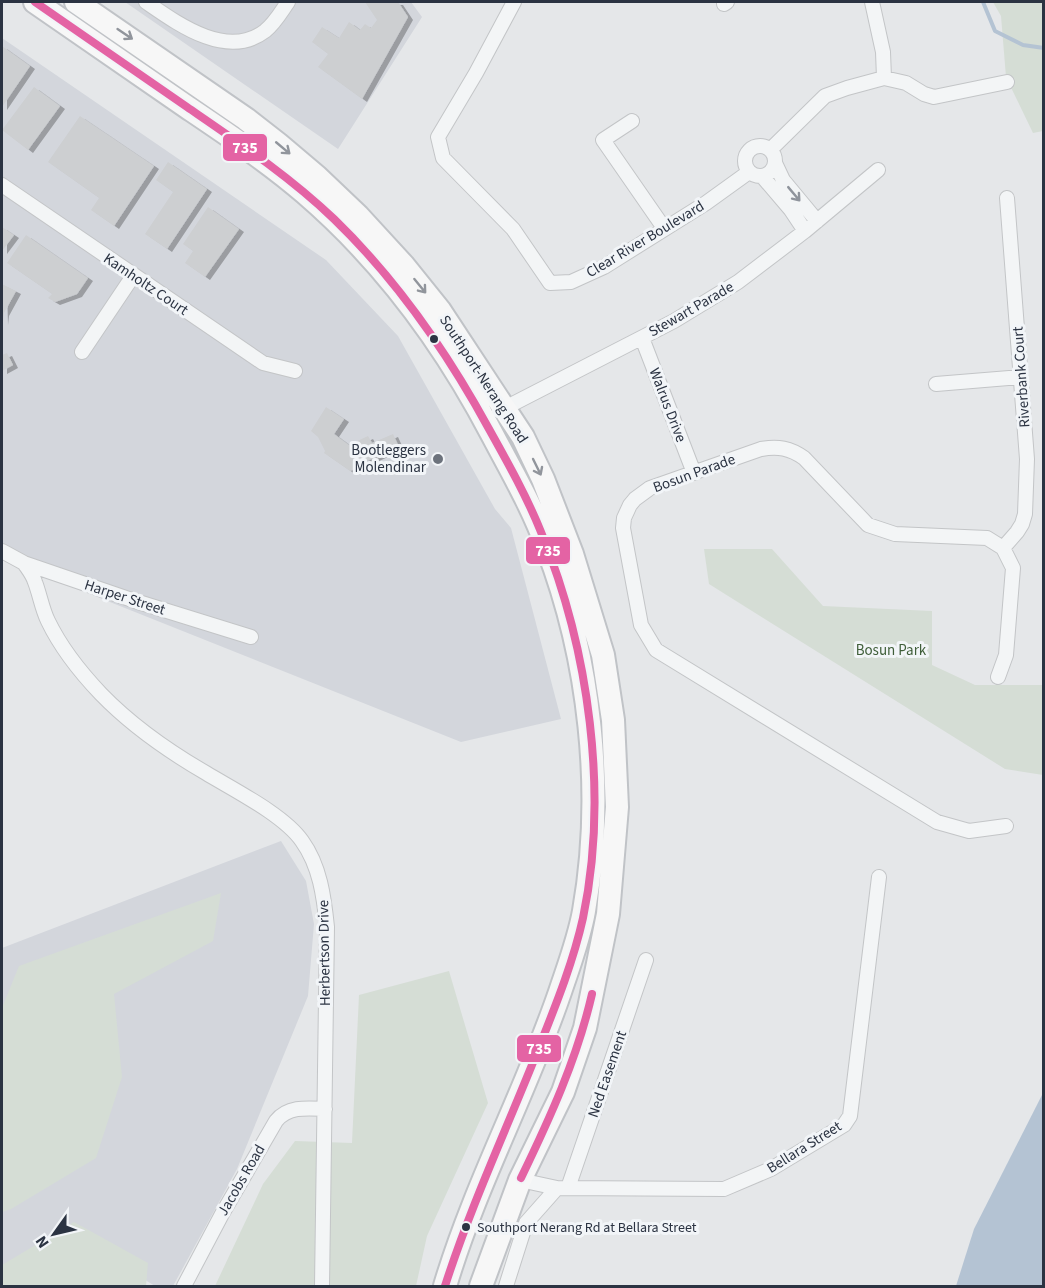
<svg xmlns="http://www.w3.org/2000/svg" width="1045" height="1288" font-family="'Source Sans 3',sans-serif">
<defs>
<filter id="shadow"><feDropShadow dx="5" dy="3" stdDeviation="0" flood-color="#0004"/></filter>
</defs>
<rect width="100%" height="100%" fill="#e5e7e9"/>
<path fill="#d3d6dc" d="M125 2H411L422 17 338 149Z
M2 38 326 260 398 336 495 509 511 528 561 719 461 742 2 559Z
M281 841 306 881 314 924 308 996 237 1169 173 1286H155L70 1234 2 1277V948Z"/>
<path fill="#d5ddd5" d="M993 2H1043V131L1033 133 1006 77 1001 16Z
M704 549H772L823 606 932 611V665L975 685H1043V775L1005 769 709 584Z
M221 893 213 941 114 994 122 1077 96 1158 11 1209 2 1212V1008L19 966Z
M449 971 488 1103 427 1236 416 1286H215L263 1184 295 1141 352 1143 359 995Z
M74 1222 148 1263 146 1286H2V1265Z"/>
<path fill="#b4c3d3" d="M1043 1093V1286H956L974 1229Z"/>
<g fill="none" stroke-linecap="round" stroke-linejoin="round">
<path stroke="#b4c3d3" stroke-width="4" d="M983 2 995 31 1023 45 1044 48"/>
</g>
<path fill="#cdcfd1" filter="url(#shadow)" d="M365 2H398L408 17 362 99 318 67 328 54 312 42 322 27 339 38 349 22 360 30 365 24 371 28 377 20Z
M2 46 30 66 2 107Z
M34 87 60 106 28 150 2 130Z
M80 116 154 166 114 226 91 210 99 198 48 162Z
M168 162 207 189 167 249 145 234 173 192 156 180Z
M208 207 239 229 205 277 185 263 193 251 183 244Z
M2 227 14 235 2 251Z
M26 235 88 278 77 294 55 302 48 298 52 294 7 263Z
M2 284 16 291 4 313 3 322Z
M7 353 13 365 2 371V355Z
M326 407 344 419 334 434 349 445 368 436 372 443 393 434 399 447 365 462 366 464 350 471 324 453 325 451 318 437 311 431Z"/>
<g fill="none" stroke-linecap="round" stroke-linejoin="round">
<g stroke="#c3c5c7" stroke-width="16">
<path id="street" d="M146 2C178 24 227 60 265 31 275 23 281 12 288 2
M514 2 476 73 438 137 443 158 513 229 550 283 571 282 604 267 706 203 749 172
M872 2 883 52 884 78
M724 4 727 2
M632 121 603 140 664 228
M745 161a15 15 0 1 1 30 0a15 15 0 1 1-30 0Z
M770 150 825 96 847 88 884 78 906 83 924 94 934 97 1007 82
M775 163 783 180 817 221
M762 176 791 210 805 231
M2 185 263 363 295 371
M642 338 694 473
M82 352 133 276
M936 384 1021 377
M499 411 674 321 738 282 805 231 878 170
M1003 548 1017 532 1022 524 1025 514 1027 459 1007 198
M2 551 24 563 135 601 251 637
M24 563C28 569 33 575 35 582 40 595 42 609 48 621 61 648 81 673 101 694 132 726 168 751 206 773 234 790 284 815 302 841 320 866 324 897 327 927L322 1286
M998 677 1006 655 1013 568 1003 548 987 538 895 534 868 525 804 458C790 448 778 446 761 449L650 488 635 499 630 505 624 518 623 528 641 625 656 650 937 822 969 831 1006 826
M520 1180 557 1188 724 1189 771 1169 844 1125 850 1116 879 877
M568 1188 646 960
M184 1286 222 1214 276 1121C288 1106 307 1108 325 1109
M506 1286 526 1223 557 1188"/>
</g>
<g stroke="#c0c3c7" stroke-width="26">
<path id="primary" d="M35 2C86 37 137 72 187 107 227 134 269 162 305 193 384 261 445 344 493 436 512 472 533 508 547 547 590 659 605 792 584 911 579 939 569 965 560 992 526 1092 475 1185 445 1286
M76 2 246 119 278 144 317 177 358 216 403 265 440 311 523 437 543 479 572 554 603 655 613 720 617 807 608 914 585 1028 563 1092 520 1180 481 1286"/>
</g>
<use href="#street" stroke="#f3f5f6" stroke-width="14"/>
<use href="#primary" stroke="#f7f7f7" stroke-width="22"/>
<g stroke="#f2f5f8" stroke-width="12">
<path id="bus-1" d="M35 2C86 37 136 72 187 107 238 142 289 176 334 219 397 280 447 352 489 429 508 463 527 497 541 532 589 649 609 794 583 918 573 963 555 1007 538 1050 507 1128 471 1205 445 1286
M521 1178C550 1118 577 1059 592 994"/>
</g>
<use href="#bus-1" stroke="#e463a4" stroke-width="8"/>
</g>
<defs><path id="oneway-shaft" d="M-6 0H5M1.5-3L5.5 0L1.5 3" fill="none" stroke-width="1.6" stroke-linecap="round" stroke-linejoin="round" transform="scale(1.5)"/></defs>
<g stroke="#91959c">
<use href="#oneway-shaft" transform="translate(125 34) rotate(34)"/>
<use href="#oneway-shaft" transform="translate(283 148) rotate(40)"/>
<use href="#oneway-shaft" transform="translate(420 286) rotate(51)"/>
<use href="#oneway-shaft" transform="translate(537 467) rotate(64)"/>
</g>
<use stroke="#8f949c" href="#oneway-shaft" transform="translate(794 194) rotate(50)"/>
<g fill="#2b3342" stroke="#f2f5f8" stroke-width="2">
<circle cx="434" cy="339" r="5"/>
<circle cx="466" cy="1227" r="5"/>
</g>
<circle fill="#6c727c" stroke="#f2f5f8" stroke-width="2" cx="438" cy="459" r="6"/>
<g text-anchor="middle" stroke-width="6" stroke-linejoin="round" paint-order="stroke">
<g font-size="14" fill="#2b3342" stroke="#f2f5f8" text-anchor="start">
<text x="477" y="1232">Southport Nerang Rd at Bellara Street</text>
</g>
<g font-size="15" fill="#2b3342" stroke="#f2f5f8">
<text transform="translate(645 239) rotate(-31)" y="5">Clear River Boulevard</text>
<text transform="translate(146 284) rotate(34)" y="5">Kamholtz Court</text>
<text transform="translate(691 309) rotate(-30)" y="5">Stewart Parade</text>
<text transform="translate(1021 377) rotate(-94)" y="5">Riverbank Court</text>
<text transform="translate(484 379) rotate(57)" y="5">Southport-Nerang Road</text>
<text transform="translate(668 405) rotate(69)" y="5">Walrus Drive</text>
<text transform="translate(694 473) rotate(-20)" y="5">Bosun Parade</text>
<text transform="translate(125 597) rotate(18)" y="5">Harper Street</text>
<text transform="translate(324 953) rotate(-91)" y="5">Herbertson Drive</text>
<text transform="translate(607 1074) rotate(-71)" y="5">Ned Easement</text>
<text transform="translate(804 1147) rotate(-32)" y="5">Bellara Street</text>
<text transform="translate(241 1180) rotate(-60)" y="5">Jacobs Road</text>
</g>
<g font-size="15" fill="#2b3342" stroke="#f2f5f8" text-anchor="end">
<text x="426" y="455">Bootleggers<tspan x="426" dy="17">Molendinar</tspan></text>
</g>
<g font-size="15" fill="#3f5e39" stroke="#f2f5f8">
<text x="891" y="655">Bosun Park</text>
</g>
</g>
<g stroke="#f2f5f8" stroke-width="2">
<rect x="222" y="133" width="46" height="29" rx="6" fill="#e463a4"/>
<rect x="525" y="536" width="46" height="29" rx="6" fill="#e463a4"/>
<rect x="516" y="1034" width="46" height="29" rx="6" fill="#e463a4"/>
</g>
<g font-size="16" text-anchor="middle" font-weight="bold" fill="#fff">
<text x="245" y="153">735</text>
<text x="548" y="556">735</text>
<text x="539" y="1054">735</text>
</g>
<rect width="1045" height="1288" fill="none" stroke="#2b3342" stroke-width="6"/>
<g transform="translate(54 1234) rotate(236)" stroke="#f2f5f8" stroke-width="4.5" paint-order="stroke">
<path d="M0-4.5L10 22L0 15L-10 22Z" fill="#2b3342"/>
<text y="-9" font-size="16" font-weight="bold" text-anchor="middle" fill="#2b3342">N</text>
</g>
</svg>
